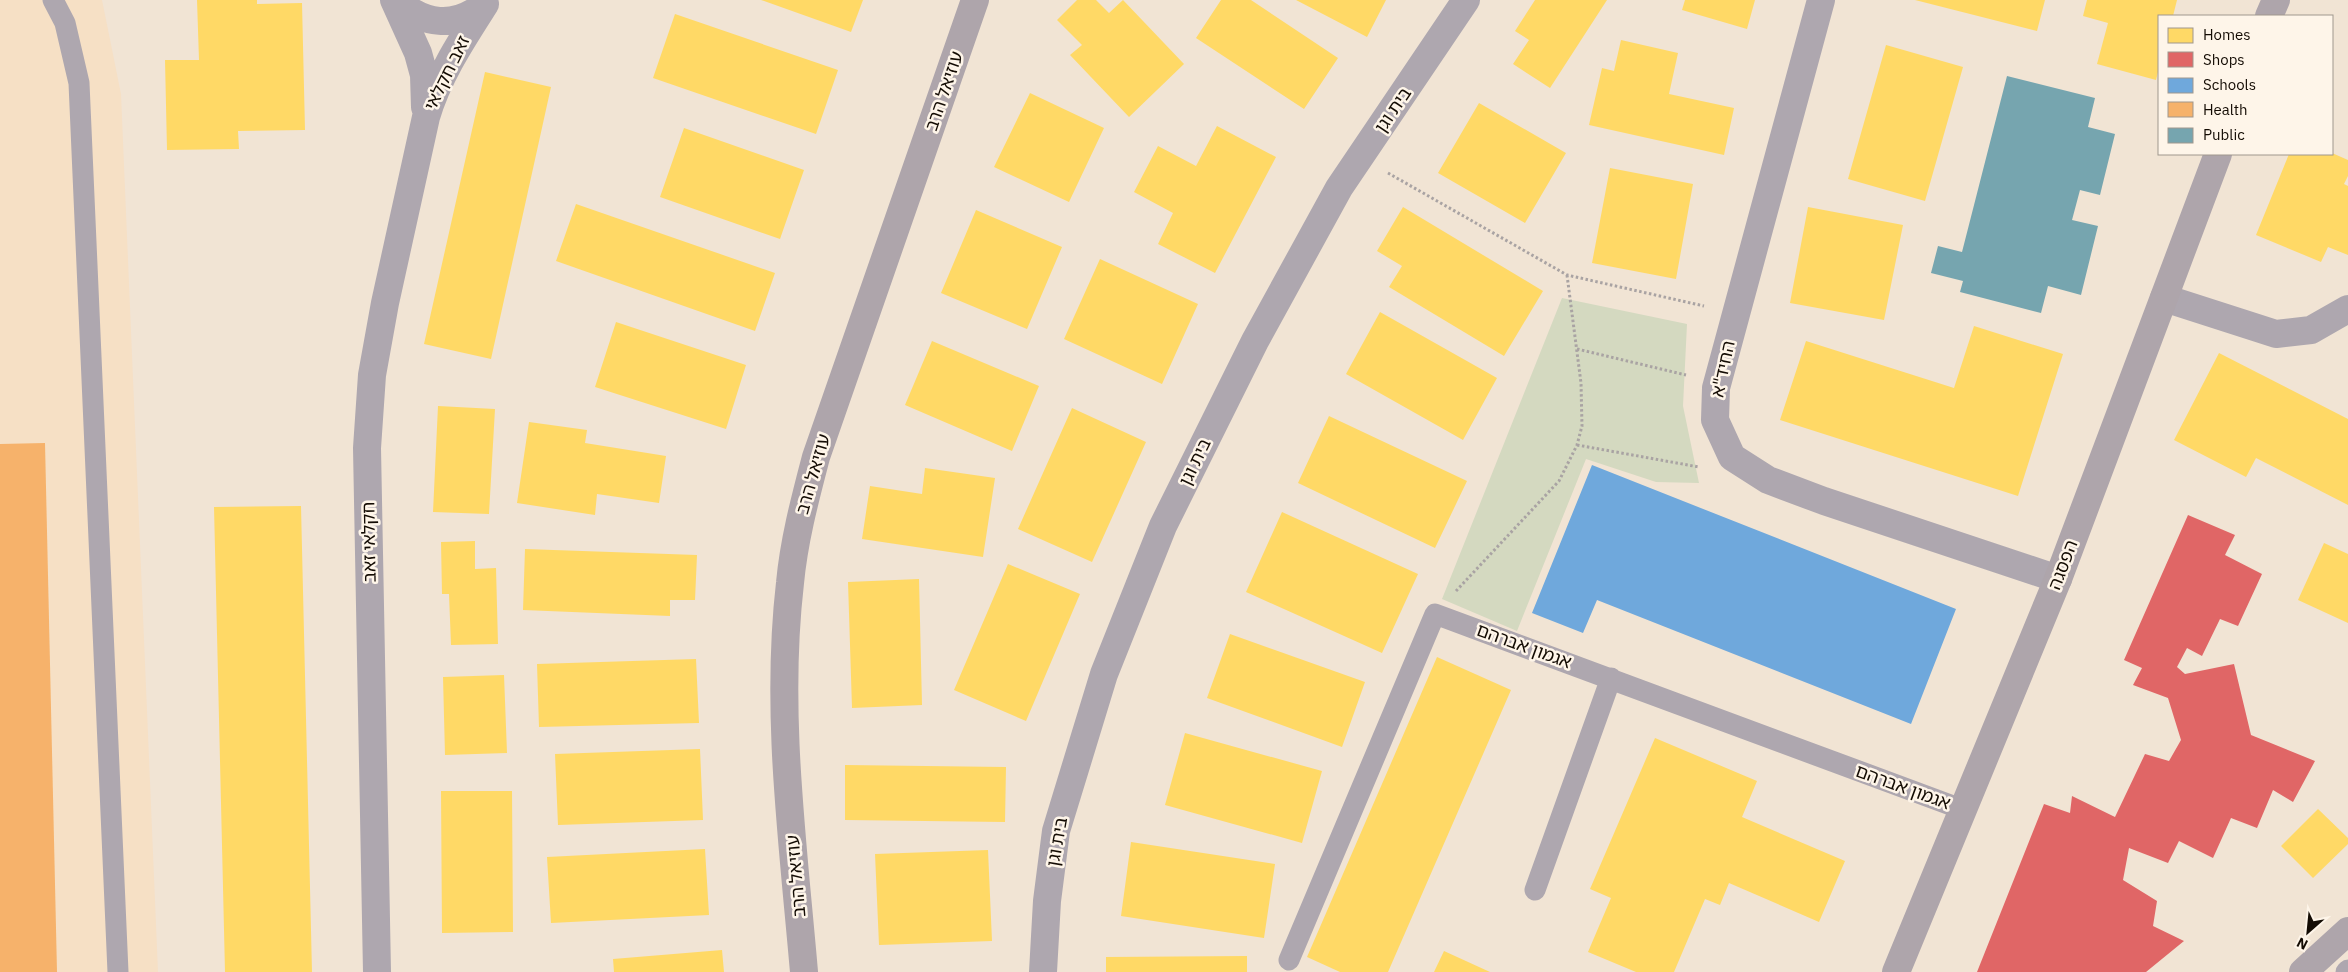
<svg xmlns="http://www.w3.org/2000/svg" width="2348" height="972" font-family="'IBM Plex Sans','Noto Sans Hebrew',sans-serif">
<rect width="100%" height="100%" fill="#f1e4d4"/>
<path fill="#f6e0c5" d="M0 0H102L121 94 158 972H0Z"/>
<path fill="#d4d9c0" d="M1562 298 1687 324 1683 406 1699 483 1656 482 1586 459 1517 631 1442 599Z"/>
<path fill="#ffd966" d="M197 0H257V4L302 3 305 130 238 131 239 149 167 150 165 60H199Z
M761 0H863L851 32Z
M1077 0H1096L1109 13 1123 0 1184 64 1129 117 1070 55 1082 45 1057 20Z
M1221 0H1251L1338 58 1304 109 1196 38Z
M1296 0H1386L1367 37Z
M1535 0H1607L1550 88 1513 64 1529 40 1515 31Z
M1685 0H1755L1747 29 1682 10Z
M1915 0H2045L2037 31Z
M2087 0H2177L2173 16H2159V68L2156 80 2097 64 2108 23 2083 16Z
M675 14 838 70 816 134 653 78Z
M1621 40 1678 53 1669 94 1734 108 1724 155 1589 125 1602 68 1614 71Z
M1886 45 1963 67 1925 201 1848 179Z
M485 72 551 87 491 359 424 344Z
M1030 93 1104 128 1069 202 994 167Z
M1479 103 1566 153 1525 223 1438 173Z
M1217 126 1276 157 1215 273 1158 244 1173 213 1134 192 1158 146 1196 166Z
M684 128 804 170 780 239 660 197Z
M2332 153 2348 160V176L2344 184 2348 186V255L2328 247 2321 262 2256 235 2289 154Z
M1610 168 1693 184 1676 279 1592 263Z
M576 204 775 273 755 331 556 261Z
M1403 207 1543 291 1504 356 1389 287 1402 266 1377 251Z
M1808 207 1903 225 1884 320 1790 303Z
M976 210 1062 247 1027 329 941 293Z
M1100 259 1198 304 1162 384 1064 339Z
M1380 312 1497 378 1463 440 1346 374Z
M616 322 746 365 726 429 595 387Z
M1974 326 2063 354 2018 496 1780 420 1806 341 1954 388Z
M932 341 1039 386 1012 451 905 405Z
M2219 353 2348 419V505L2256 458 2246 477 2174 440Z
M438 406 495 409 489 514 433 512Z
M1072 408 1146 442 1092 562 1018 529Z
M1329 416 1467 481 1435 548 1298 483Z
M529 422 587 430 585 443 666 456 659 503 597 494 595 515 517 503Z
M925 468 995 478 983 557 862 539 870 486 922 494Z
M301 506 312 972H225L214 507Z
M1282 512 1418 574 1382 653 1246 592Z
M475 541V569L496 568 498 644 451 645 449 594H442L441 542Z
M2324 543 2348 554V623L2298 600Z
M525 549 697 555 695 600H670V616L523 610Z
M1008 564 1080 594 1026 721 954 690Z
M919 579 922 705 852 708 848 582Z
M1230 634 1365 682 1342 747 1207 698Z
M1437 657 1511 690 1388 972H1340L1307 957Z
M696 659 699 723 539 727 537 664Z
M504 675 507 753 445 755 443 677Z
M1185 733 1322 771 1302 843 1165 805Z
M1655 738 1757 781 1742 817 1845 861 1819 922 1729 883 1720 905 1705 899 1674 972H1636L1588 952 1611 898 1590 889Z
M700 749 703 820 558 825 555 754Z
M845 765 1006 767 1005 822 845 820Z
M441 791H512L513 932 442 933Z
M2318 809 2348 838V844L2313 878 2281 846Z
M1131 842 1275 864 1264 938 1121 916Z
M705 849 709 915 551 923 547 857Z
M988 850 992 941 879 945 875 854Z
M722 950 724 972H614L613 959Z
M1444 951 1490 972H1434Z
M1247 956V972H1106V957Z"/>
<path fill="#e06666" d="M2188 515 2235 535 2225 555 2262 574 2238 626 2220 619 2202 656 2187 648 2177 667 2185 674 2234 664 2251 735 2315 761 2293 802 2273 790 2257 828 2231 818 2213 858 2179 841 2168 863 2129 848 2123 880 2157 901 2153 926 2184 941 2146 972H1977L2044 804 2070 813 2072 796 2115 817 2145 754 2169 761 2181 740 2168 698 2133 685 2142 668 2124 660Z"/>
<path fill="#6fa8dc" d="M1592 465 1956 609 1911 724 1597 600 1583 633 1532 613Z"/>
<path fill="#f6b26b" d="M45 443 57 972H0V444Z"/>
<path fill="#76a5af" d="M2007 76 2095 98 2088 127 2115 134 2100 195 2080 190 2072 220 2098 226 2081 295 2048 286 2041 313 1960 292 1963 281 1931 273 1938 246 1962 252Z"/>
<g fill="none" stroke-linecap="round" stroke-linejoin="round">
<path stroke="#a9a3a3" stroke-width="3" stroke-dasharray="2.5 2.5" stroke-linecap="butt" d="M1388 173 1567 275 1704 306
M1577 349 1686 375
M1577 445 1699 467
M1456 591 1559 481 1577 445 1582 426 1581 383 1567 275"/>
<path stroke="#aea7af" stroke-width="21" d="M53 0 65 23 79 83 118 972
M1535 890 1611 678
M1289 960 1435 614 1964 810
M2346 972 2348 970"/>
<path stroke="#aea7af" stroke-width="28" d="M394 0 418 53 424 75 425 107
M396 0C424 25 454 29 484 5
M1821 0 1716 388 1715 420 1732 457 1768 480 1824 501 2058 579
M2164 298 2276 334 2311 330 2348 309
M377 972 367 448 372 375 385 303 426 117C438 76 462 40 485 4
M1043 972 1047 901 1056 831 1104 674 1163 526 1255 341 1339 188 1466 0"/>
<path stroke="#aea5ab" stroke-width="28" d="M2269 16 2276 0
M804 972C793 843 775 712 790 583 794 540 805 499 816 457L975 0
M1896 972 2058 579 2218 154
M2303 972 2348 931"/>
</g>
<g text-anchor="middle" stroke-width="5" stroke-linejoin="round" paint-order="stroke">
<g font-size="18" fill="#130b03" stroke="#fef5e9">
<text transform="translate(447 73) rotate(-64)" y="6">זאב חקלאי</text>
<text transform="translate(944 91) rotate(-71)" y="6">עוזיאל הרב</text>
<text transform="translate(1393 110) rotate(-56)" y="6">בית וגן</text>
<text transform="translate(1723 369) rotate(-78)" y="6">החיד"א</text>
<text transform="translate(1195 462) rotate(-64)" y="6">בית וגן</text>
<text transform="translate(813 474) rotate(-74)" y="6">עוזיאל הרב</text>
<text transform="translate(369 542) rotate(-91)" y="6">חקלאי זאב</text>
<text transform="translate(2063 565) rotate(-69)" y="6">הפסגה</text>
<text transform="translate(1524 646) rotate(20)" y="6">אגמון אברהם</text>
<text transform="translate(1903 787) rotate(20)" y="6">אגמון אברהם</text>
<text transform="translate(1057 842) rotate(-80)" y="6">בית וגן</text>
<text transform="translate(796 876) rotate(-95)" y="6">עוזיאל הרב</text>
</g>
</g>
<rect x="2158" y="15" width="175" height="140" fill="#fef5e9" stroke="#a0978d"/>
<rect x="2168" y="28" width="25" height="15" fill="#ffd966" stroke="#a0978d"/>
<text x="2203" y="40" font-size="15" fill="#130b03">Homes</text>
<rect x="2168" y="52" width="25" height="15" fill="#e06666" stroke="#a0978d"/>
<text x="2203" y="65" font-size="15" fill="#130b03">Shops</text>
<rect x="2168" y="78" width="25" height="15" fill="#6fa8dc" stroke="#a0978d"/>
<text x="2203" y="90" font-size="15" fill="#130b03">Schools</text>
<rect x="2168" y="102" width="25" height="15" fill="#f6b26b" stroke="#a0978d"/>
<text x="2203" y="115" font-size="15" fill="#130b03">Health</text>
<rect x="2168" y="128" width="25" height="15" fill="#76a5af" stroke="#a0978d"/>
<text x="2203" y="140" font-size="15" fill="#130b03">Public</text>
<g transform="translate(2308 932) rotate(207)" stroke="#fef5e9" stroke-width="4" paint-order="stroke">
<path d="M0-4L9 19L0 12L-9 19Z" fill="#130b03"/>
<text y="-8" font-size="14" font-weight="bold" text-anchor="middle" fill="#130b03">N</text>
</g>
</svg>
